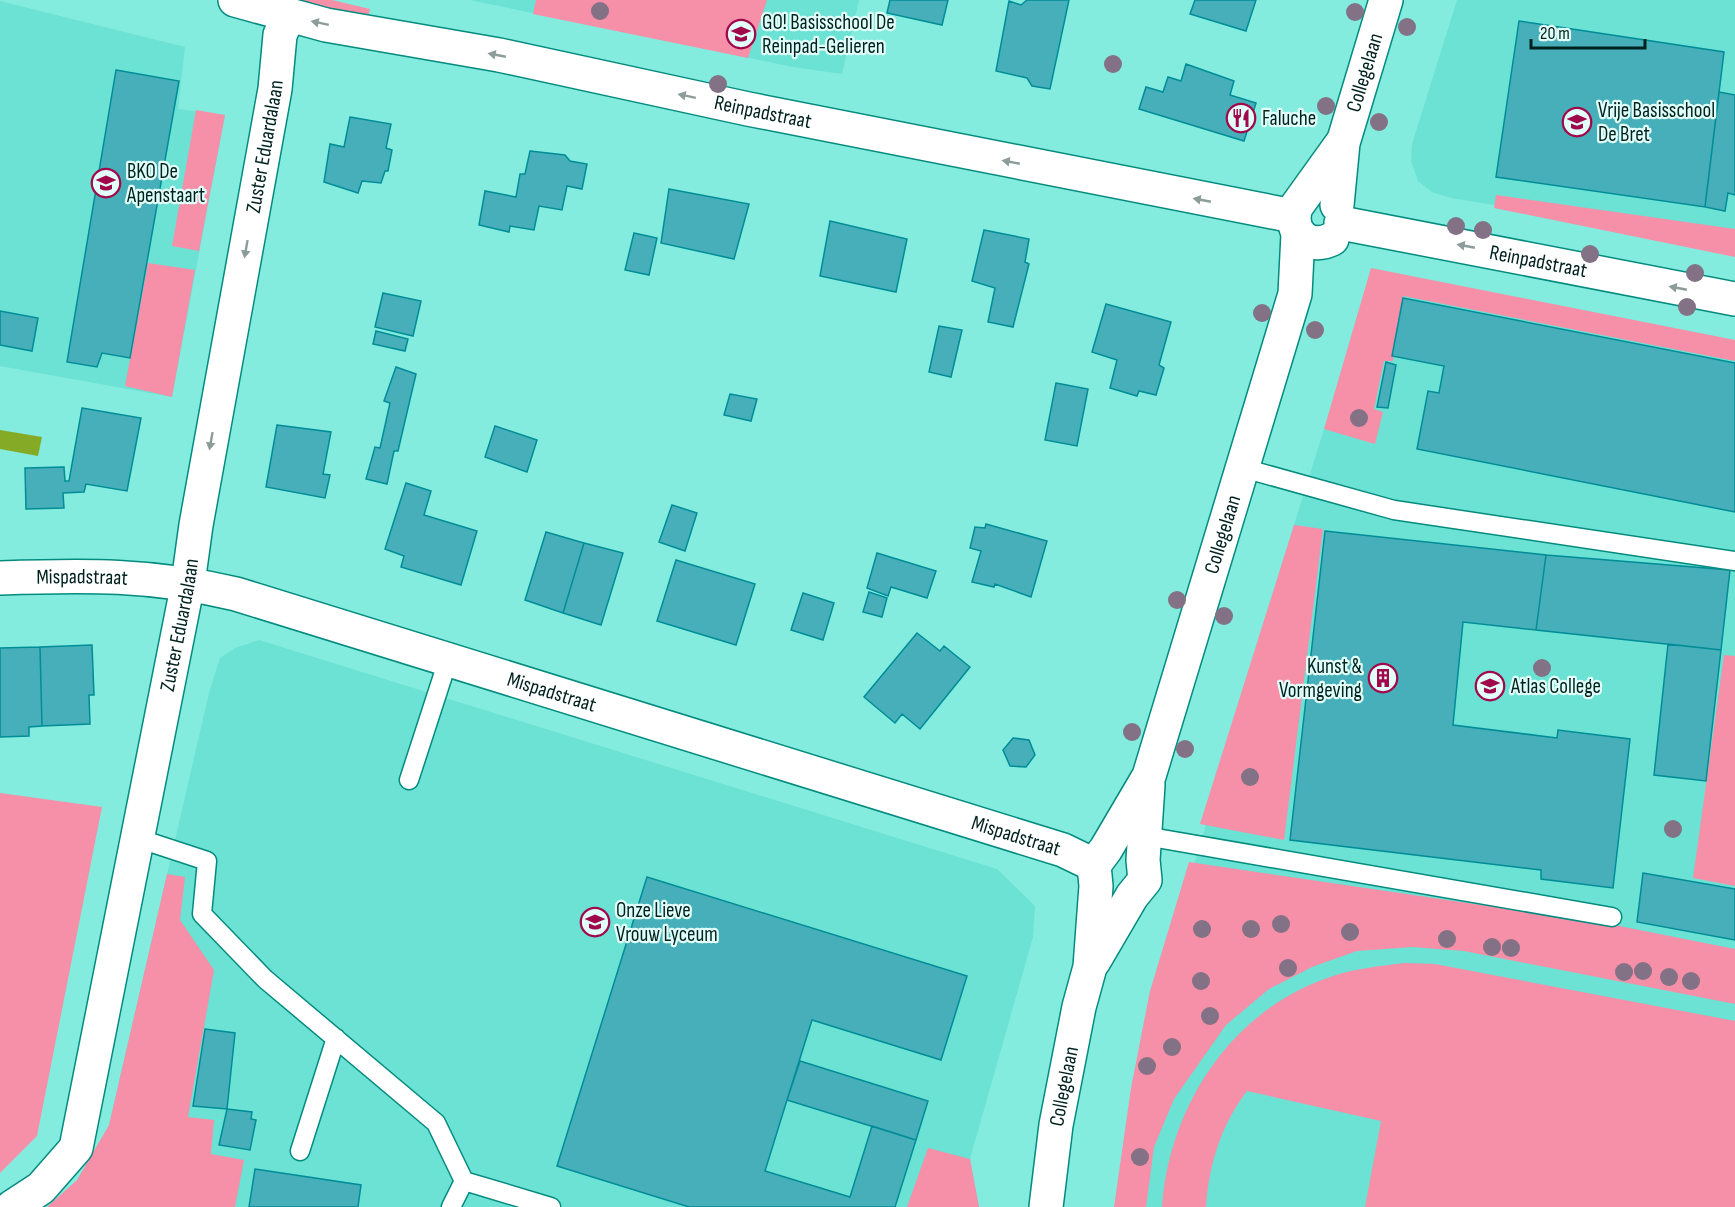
<svg xmlns="http://www.w3.org/2000/svg" width="1735" height="1207" font-family="'Sofia Sans Condensed',sans-serif">
<rect width="100%" height="100%" fill="#83ecde"/>
<path fill="#6be2d4" d="M470 0H859L842 74 793 67Z
M1457 0H1735V254L1539 212 1451 198 1432 192 1418 181 1411 161 1412 144Z
M0 1 185 47 178 109 225 115 172 397 0 366Z
M1372 276 1735 346V1207H1121L1151 1012 1294 525Z
M259 640 997 869 1035 906 1033 937 970 1159 979 1207H112L109 1125 209 693 220 658 235 648Z"/>
<path fill="#f68fa8" d="M301 0H332L370 9 367 22 297 11Z
M536 0H767L748 58 533 14Z
M196 110 225 115 199 251 172 246Z
M1496 195 1735 229V257L1494 208Z
M148 263 195 270 172 397 125 386Z
M1371 268 1735 340V361L1403 296 1393 361H1384L1374 409 1383 412 1375 444 1324 429Z
M1294 525 1323 529 1284 840 1200 824Z
M1724 655 1735 656V886L1693 878Z
M0 793 102 807 37 1136 0 1173Z
M1189 862 1604 923 1735 949V1004L1464 951 1412 947 1357 951 1312 967 1269 989 1226 1025 1174 1099 1154 1147 1146 1207H1114L1131 1088 1150 991Z
M167 874 185 877 180 920 214 970 188 1117 214 1120 211 1154 244 1160 235 1207H47L77 1180 109 1125Z
M1405 963 1435 964 1735 1021V1207H1365L1381 1121 1247 1091C1221 1125 1209 1164 1206 1207H1162C1169 1105 1233 1008 1333 976 1357 968 1381 966 1405 963Z
M928 1148 970 1159 979 1207H907Z"/>
<path fill="#85ab26" d="M0 430 42 437 38 456 0 449Z"/>
<path fill="#47afb9" stroke="#008d98" stroke-width="1.5" d="M890 0H948L942 25 887 13Z
M1027 0H1069L1050 89 1032 86 1027 78 996 71 1009 1 1021 5Z
M1195 0H1256L1246 31 1190 14Z
M1519 21 1724 52 1705 207 1496 177Z
M1186 64 1234 81 1230 95 1256 103 1244 141 1139 109 1146 87 1163 92 1168 77 1181 81Z
M116 70 179 81 130 358 102 353 97 367 67 362Z
M1719 92 1735 95V195L1728 193 1725 211 1705 207Z
M350 117 391 124 386 148 392 150 388 171H385L381 183 362 181 358 193 324 182 330 144 344 147Z
M530 151 565 155 570 161 587 164 582 189 567 186 562 210 539 206 534 230 510 226 509 232 479 225 485 191 516 197 520 174H525Z
M669 189 749 204 734 259 661 243Z
M830 221 907 239 896 292 820 276Z
M984 230 1029 239 1025 262 1029 264 1013 327 988 322 995 288 972 281Z
M634 233 657 238 649 275 625 270Z
M383 293 421 301 413 336 375 327Z
M1403 298 1735 363V512L1417 449 1428 391 1439 393 1444 366 1392 356Z
M1106 304 1171 322 1159 365 1164 368 1156 395 1139 391 1137 396 1110 388 1117 360 1092 352Z
M0 311 38 318 32 351 0 345Z
M939 326 962 330 951 377 929 372Z
M376 331 408 339 405 351 373 344Z
M1386 362 1396 365 1388 408 1377 407Z
M396 367 416 374 398 451H394L387 484 366 479 375 447 380 448 390 403 384 401Z
M1056 383 1088 389 1077 446 1045 440Z
M730 394 757 399 751 421 724 415Z
M82 408 141 418 127 491 86 484 84 492 63 493 64 508 26 509 25 468 64 467 65 481H69Z
M277 425 331 432 323 474 330 475 325 498 266 487Z
M495 426 537 440 527 472 485 457Z
M406 483 431 491 424 515 477 531 461 585 401 567 404 556 385 549Z
M672 505 697 513 685 551 659 542Z
M986 524 1047 541 1031 597 995 584 994 587 972 582 981 551 970 548 975 527 985 528Z
M1325 531 1546 555 1536 630 1463 622 1453 725 1557 738 1558 730 1630 739 1613 888 1541 879V870L1290 840Z
M546 532 584 543 563 613 525 600Z
M584 543 623 553 601 625 563 613Z
M877 553 936 571 927 598 891 587 888 596 867 588Z
M1546 555 1730 570 1721 650 1536 630Z
M676 560 755 584 736 645 657 621Z
M869 592 887 598 882 617 863 612Z
M803 593 834 603 823 640 791 630Z
M917 633 940 651 944 646 970 667 920 729 902 714 895 723 864 697Z
M1668 644 1721 650 1706 781 1654 775Z
M92 645 94 695H89L90 724 42 726 40 647Z
M40 647 42 726 29 727V736L0 737V648Z
M1013 738 1029 740 1035 755 1026 767 1010 766 1003 750Z
M1643 873 1735 889V940L1637 922Z
M647 877 967 976 941 1060 812 1020 787 1100 765 1171 850 1197 872 1126 916 1140 895 1207H689L557 1166Z
M205 1029 235 1033 227 1109 193 1106Z
M800 1061 928 1101 916 1140 787 1100Z
M227 1109 252 1112 251 1119 256 1120 250 1150 219 1145Z
M255 1169 361 1185 358 1207H249Z"/>
<g fill="none" stroke-linecap="round" stroke-linejoin="round">
<g stroke="#048b7f" stroke-width="21">
<path id="lane" d="M1243 468 1394 510 1735 561
M409 780 448 660
M1145 836 1612 917
M137 838 207 861 202 914 265 979 436 1123 464 1181 451 1207
M300 1151 336 1038
M464 1181 551 1207"/>
</g>
<g stroke="#048b7f" stroke-width="36">
<g id="street">
<path id="s1" d="M235 0 326 25 499 55 748 109 1293 216"/>
<path id="s2" d="M1341 223 1735 299"/>
<path id="s3" d="M0 578C85 575 152 574 236 594L1063 850 1094 865"/>
<path id="s4" d="M12 1207 41 1188 76 1148 188 583 196 525 275 89 280 35 288 16"/>
</g>
</g>
<g stroke="#048b7f" stroke-width="36">
<g id="secondary">
<path id="s5" d="M1337 205 1343 143 1386 0"/>
<path d="M1332 239C1308 251 1288 232 1296 207L1342 143"/>
<path d="M1094 961 1132 896 1145 880 1143 860 1148 785"/>
<path id="s6" d="M1046 1207 1056 1125 1079 1007 1090 967 1096 886 1094 865 1106 849 1149 776 1295 294 1298 234"/>
</g>
</g>
<use href="#lane" stroke="#fff" stroke-width="18"/>
<use href="#street" stroke="#fff" stroke-width="33"/>
<use href="#secondary" stroke="#fff" stroke-width="33"/>
</g>
<g fill="#837185">
<circle cx="600" cy="11" r="9"/>
<circle cx="1355" cy="12" r="9"/>
<circle cx="1407" cy="27" r="9"/>
<circle cx="1113" cy="64" r="9"/>
<circle cx="718" cy="84" r="9"/>
<circle cx="1326" cy="106" r="9"/>
<circle cx="1379" cy="122" r="9"/>
<circle cx="1456" cy="226" r="9"/>
<circle cx="1483" cy="230" r="9"/>
<circle cx="1590" cy="254" r="9"/>
<circle cx="1695" cy="273" r="9"/>
<circle cx="1687" cy="307" r="9"/>
<circle cx="1262" cy="313" r="9"/>
<circle cx="1315" cy="330" r="9"/>
<circle cx="1359" cy="418" r="9"/>
<circle cx="1177" cy="600" r="9"/>
<circle cx="1224" cy="616" r="9"/>
<circle cx="1542" cy="668" r="9"/>
<circle cx="1132" cy="732" r="9"/>
<circle cx="1185" cy="749" r="9"/>
<circle cx="1250" cy="777" r="9"/>
<circle cx="1673" cy="829" r="9"/>
<circle cx="1281" cy="924" r="9"/>
<circle cx="1202" cy="929" r="9"/>
<circle cx="1251" cy="929" r="9"/>
<circle cx="1350" cy="932" r="9"/>
<circle cx="1447" cy="939" r="9"/>
<circle cx="1492" cy="947" r="9"/>
<circle cx="1511" cy="948" r="9"/>
<circle cx="1288" cy="968" r="9"/>
<circle cx="1643" cy="971" r="9"/>
<circle cx="1624" cy="972" r="9"/>
<circle cx="1669" cy="977" r="9"/>
<circle cx="1201" cy="981" r="9"/>
<circle cx="1691" cy="981" r="9"/>
<circle cx="1210" cy="1016" r="9"/>
<circle cx="1172" cy="1047" r="9"/>
<circle cx="1147" cy="1066" r="9"/>
<circle cx="1140" cy="1157" r="9"/>
</g>
<defs><path id="oneway-solid" d="M-6-.8H1V-3.2L6.5 0L1 3.2V.8H-6Z" transform="scale(1.5)"/></defs>
<g fill="#8c9c9a">
<use href="#oneway-solid" transform="translate(320 23) rotate(-168)"/>
<use href="#oneway-solid" transform="translate(497 55) rotate(-169)"/>
<use href="#oneway-solid" transform="translate(687 96) rotate(-168)"/>
<use href="#oneway-solid" transform="translate(1011 162) rotate(-169)"/>
<use href="#oneway-solid" transform="translate(1202 200) rotate(-169)"/>
<use href="#oneway-solid" transform="translate(1466 246) rotate(-169)"/>
<use href="#oneway-solid" transform="translate(246 249) rotate(100)"/>
<use href="#oneway-solid" transform="translate(1678 288) rotate(-169)"/>
<use href="#oneway-solid" transform="translate(211 441) rotate(100)"/>
</g>
<defs>
<g id="school-ring" transform="scale(1.5)"><circle r="9.5" fill="#e1fef9" stroke="#a1084b" stroke-width="1.5"/><path d="M0-5L7-2L0 1L-7-2ZM-4 1L0 2.5L4 1V4Q0 6-4 4Z" fill="#a1084b"/></g>
<g id="restaurant-ring" transform="scale(1.5)"><circle r="9.5" fill="#e1fef9" stroke="#a1084b" stroke-width="1.5"/><path d="M-5-6h1v4h1v-4h1v4h1v-4h1v5L-1.5 .5V6h-2V.5L-5-1ZM5-6V6H3V1.5H1.5Q1.5-4 5-6Z" fill="#a1084b"/></g>
<g id="building-ring" transform="scale(1.5)"><circle r="9.5" fill="#e1fef9" stroke="#a1084b" stroke-width="1.5"/><path d="M-4-6H4V6H1V3H-1V6H-4ZM-2.5-4.3h1.7v1.8h-1.7ZM.8-4.3h1.7v1.8H.8ZM-2.5-1h1.7V.8h-1.7ZM.8-1h1.7V.8H.8Z" fill="#a1084b"/></g>
</defs>
<g fill-rule="evenodd">
<use href="#school-ring" x="741" y="34"/>
<use href="#restaurant-ring" x="1241" y="118"/>
<use href="#school-ring" x="1577" y="122"/>
<use href="#school-ring" x="106" y="183"/>
<use href="#building-ring" x="1383" y="678"/>
<use href="#school-ring" x="1490" y="686"/>
<use href="#school-ring" x="595" y="922"/>
</g>
<g text-anchor="middle" stroke-width="4.5" stroke-linejoin="round" paint-order="stroke">
<g font-size="21" fill="#00221e" stroke="#e1fef9" text-anchor="start">
<text x="762" y="29">GO! Basisschool De<tspan x="762" dy="24">Reinpad-Gelieren</tspan></text>
<text x="1598" y="117">Vrije Basisschool<tspan x="1598" dy="24">De Bret</tspan></text>
<text x="1262" y="125">Faluche</text>
<text x="127" y="178">BKO De<tspan x="127" dy="24">Apenstaart</tspan></text>
<text x="1362" y="673" text-anchor="end">Kunst &amp;<tspan x="1362" dy="24">Vormgeving</tspan></text>
<text x="1511" y="693">Atlas College</text>
<text x="616" y="917">Onze Lieve<tspan x="616" dy="24">Vrouw Lyceum</tspan></text>
</g>
<g font-size="21" fill="#00221e" stroke="#e1fef9">
<text dy="7" stroke="none"><textPath href="#s5" startOffset="136">Collegelaan</textPath></text>
<text dy="7" stroke="none"><textPath href="#s1" startOffset="540">Reinpadstraat</textPath></text>
<text dy="7" stroke="none"><textPath href="#s4" startOffset="1107">Zuster Eduardalaan</textPath></text>
<text dy="7" stroke="none"><textPath href="#s2" startOffset="201">Reinpadstraat</textPath></text>
<text dy="7" stroke="none"><textPath href="#s6" startOffset="704">Collegelaan</textPath></text>
<text dy="7" stroke="none"><textPath href="#s3" startOffset="82">Mispadstraat</textPath></text>
<text dy="7" stroke="none"><textPath href="#s4" startOffset="621">Zuster Eduardalaan</textPath></text>
<text dy="7" stroke="none"><textPath href="#s3" startOffset="568">Mispadstraat</textPath></text>
<text dy="7" stroke="none"><textPath href="#s3" startOffset="1054">Mispadstraat</textPath></text>
<text dy="7" stroke="none"><textPath href="#s6" startOffset="122">Collegelaan</textPath></text>
</g>
</g>
<path d="M1531 39v9h114v-9" fill="none" stroke="#00221e" stroke-width="3"/>
<text x="1540" y="39" font-size="18" fill="#00221e" stroke="#e1fef9" stroke-width="4.5" paint-order="stroke">20 m</text>
</svg>
